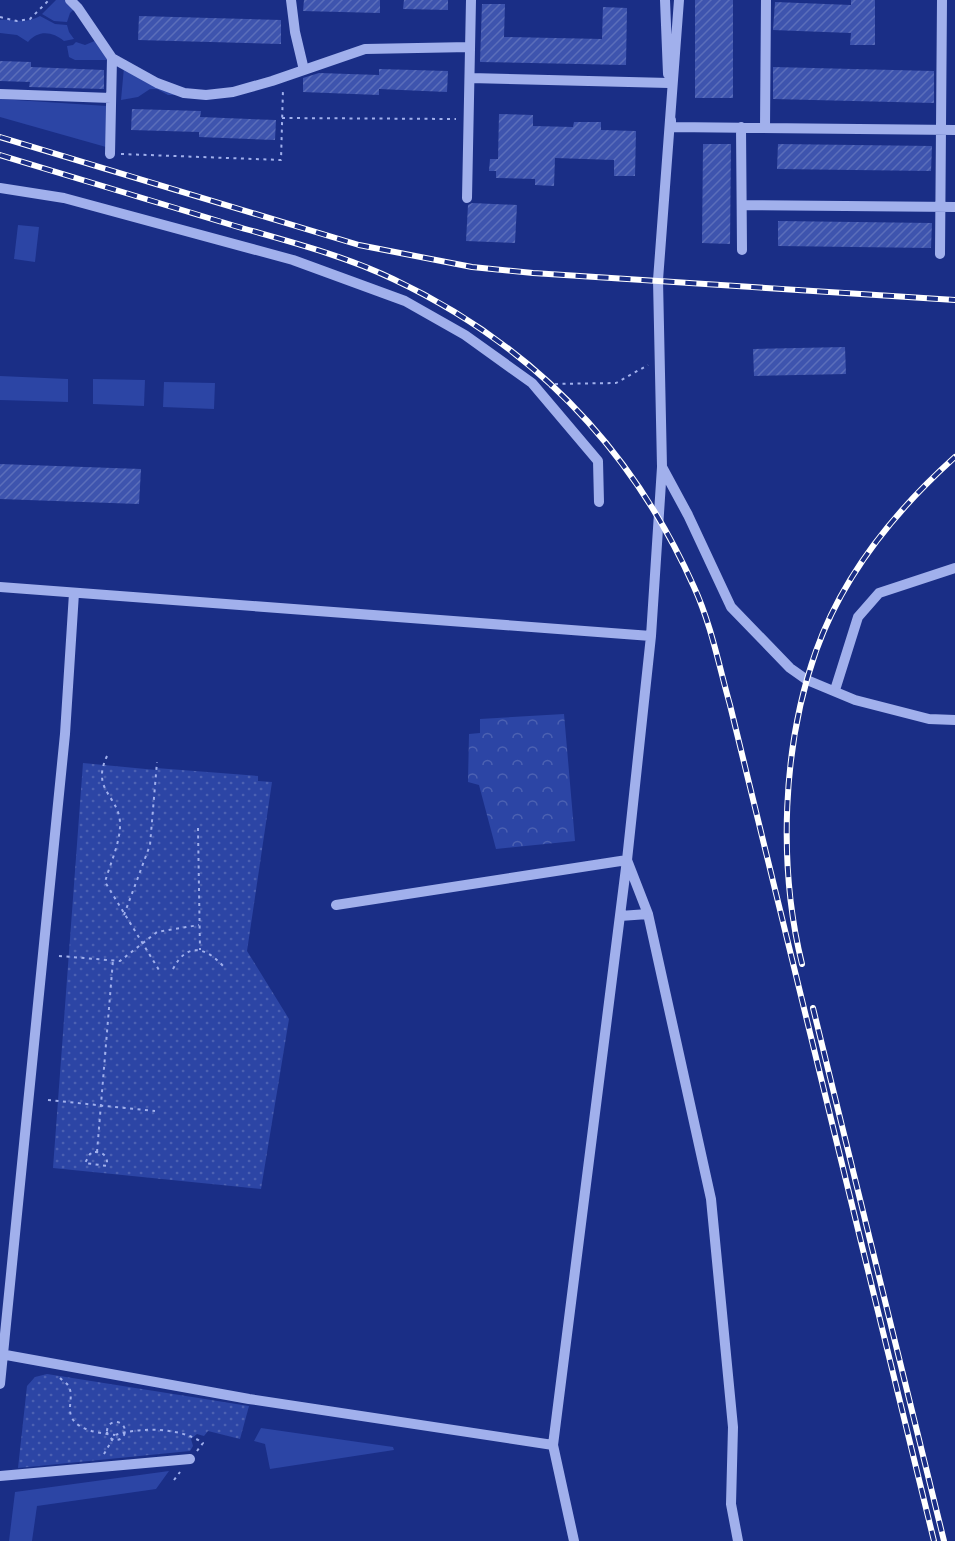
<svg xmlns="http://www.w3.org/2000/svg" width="955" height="1541" font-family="Commissioner,sans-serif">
<defs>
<pattern id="forest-crowns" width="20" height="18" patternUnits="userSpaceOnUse" patternTransform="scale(1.5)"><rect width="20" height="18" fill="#2c45a5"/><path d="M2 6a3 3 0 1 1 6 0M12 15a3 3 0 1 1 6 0" fill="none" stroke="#4c61b2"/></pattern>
<pattern id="park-dots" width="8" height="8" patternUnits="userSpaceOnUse" patternTransform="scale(1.5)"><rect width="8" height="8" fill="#2c45a5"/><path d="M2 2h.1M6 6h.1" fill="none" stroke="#4c61b2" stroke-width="1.8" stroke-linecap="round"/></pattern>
<pattern id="building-hatch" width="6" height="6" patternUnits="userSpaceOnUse" patternTransform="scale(1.5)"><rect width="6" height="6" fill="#3e54ae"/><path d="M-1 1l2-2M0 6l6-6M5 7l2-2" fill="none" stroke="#5b6eba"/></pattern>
</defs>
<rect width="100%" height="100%" fill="#1a2e86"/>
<path fill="#2c45a5" d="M56 0H66L75 8 70 13 67 22 54 21 42 14Z
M40 16 55 24 67 25 69 32 74 39 64 41C53 32 39 29 28 42L17 35 0 33V20C15 19 26 24 40 16Z
M97 40 108 60H75L69 57 67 46 73 45 76 42 85 45Z
M124 67 181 95H168L157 89H150L138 97 121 100Z
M0 99 107 106 106 147 0 117Z
M18 225 39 227 35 262 14 259Z
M0 376 68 379V402L0 400Z
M93 379 145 380 144 406 93 404Z
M164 382 215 383 214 409 163 407Z
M261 1428 393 1447 394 1450 270 1469 265 1444 254 1441Z
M169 1471 156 1489 37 1506 32 1541H9L15 1492Z"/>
<path fill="url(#forest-crowns)" d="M564 714 575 841 496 849 479 785 468 782 469 734 480 733V719Z"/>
<path fill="url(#park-dots)" d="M83 763 156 770V768L258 776V781L272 782 247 951 289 1019 261 1189 53 1168Z
M47 1374 249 1406 240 1439 208 1431 204 1436 197 1434 191 1439 193 1446 190 1451 18 1468 27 1386 35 1377Z"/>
<path fill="url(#building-hatch)" d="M304 0H380V13L303 11Z
M404 0H448V10L403 9Z
M695 0H733V98H695Z
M851 0H875V45H850L851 33 773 30 775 2 851 5Z
M482 4H505L504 37 602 39 603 7 627 8 626 65 480 62Z
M139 16 281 20V44L138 40Z
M0 61 31 62V67L104 70V89L29 87 30 82 0 81Z
M773 67 934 71V103L773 99Z
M379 69 448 71 447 92 379 89V95L303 92V78L319 73 379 75Z
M132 109 201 111 200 117 276 120 275 140 199 137V132L131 130Z
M499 114 533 115V126L573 127 574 122H601V130L636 131 635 176H614V160L555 158 554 186 535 185V179L496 178V171H489L490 159H498Z
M703 144H731L730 244 702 243Z
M778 144 932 146 931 171 777 169Z
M472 203 517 205 515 243 466 241 468 205Z
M778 221 932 223 931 248 778 246Z
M845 347 846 374 754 376 753 349Z
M0 464 141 469 139 504 0 499Z"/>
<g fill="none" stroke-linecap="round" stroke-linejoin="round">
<path stroke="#a1b0ec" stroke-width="2" stroke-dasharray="3 4.5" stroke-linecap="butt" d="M0 17 17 21 30 19 49 0
M282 118 456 119
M121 154 281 160 283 89
M550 388 552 384 616 383 648 365
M107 756C91 790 118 795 120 822 121 841 110 864 105 882L159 970
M198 828 200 950
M124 915 150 845 157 762
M59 956 120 961 157 932 199 925
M173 969C186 943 205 946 223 966
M48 1100 155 1111
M95 1152C104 1152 108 1157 107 1166L85 1163 90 1154Z
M97 1152 113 960
M60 1378C62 1380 65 1382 67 1384 73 1391 70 1400 70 1408 69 1430 98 1433 115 1435
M107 1431a9 9 0 1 1 18 0a9 9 0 1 1-18 0Z
M104 1454 115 1435C140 1427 180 1427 203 1443L197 1451
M174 1480 180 1472"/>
<path stroke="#a1b0ec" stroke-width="10" d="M70 0 78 8 112 58
M291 0 295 32 304 70
M665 0 668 74
M679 0 658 280 662 467 688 515 731 607 790 668 807 680 855 700 929 719 955 720
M470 78 669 83
M0 94 111 98
M671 120V127L955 130
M741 127 742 250
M765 128 766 0
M110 154 112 58 157 83 184 93 206 95 233 92 272 81 365 49 470 47
M0 188 64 198 293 260 405 301 465 335 532 383 598 461 599 502
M467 198 471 0
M742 205 955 207
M940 254 942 0
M0 587 651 636
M835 690 858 617 879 593 955 568
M336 905 627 860 648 914 711 1199 733 1427 731 1504 738 1541
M620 916 648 914
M0 1354 249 1399 553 1445
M0 1384 65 734 74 593
M0 1476 190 1459
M574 1541 553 1445 627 860 651 636 662 467"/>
<g stroke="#fff" stroke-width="6">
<path id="rail" d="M0 137 359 245 472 267 533 273 955 300
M0 155C78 179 157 202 235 226 287 241 343 255 393 279 531 344 632 448 694 587 711 624 719 666 730 705L934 1541
M802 964C778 866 782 747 816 651 843 575 896 510 955 457
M813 1008 944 1541"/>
</g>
<use href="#rail" stroke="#1a2e86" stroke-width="4" stroke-dasharray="11" stroke-linecap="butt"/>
</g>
</svg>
